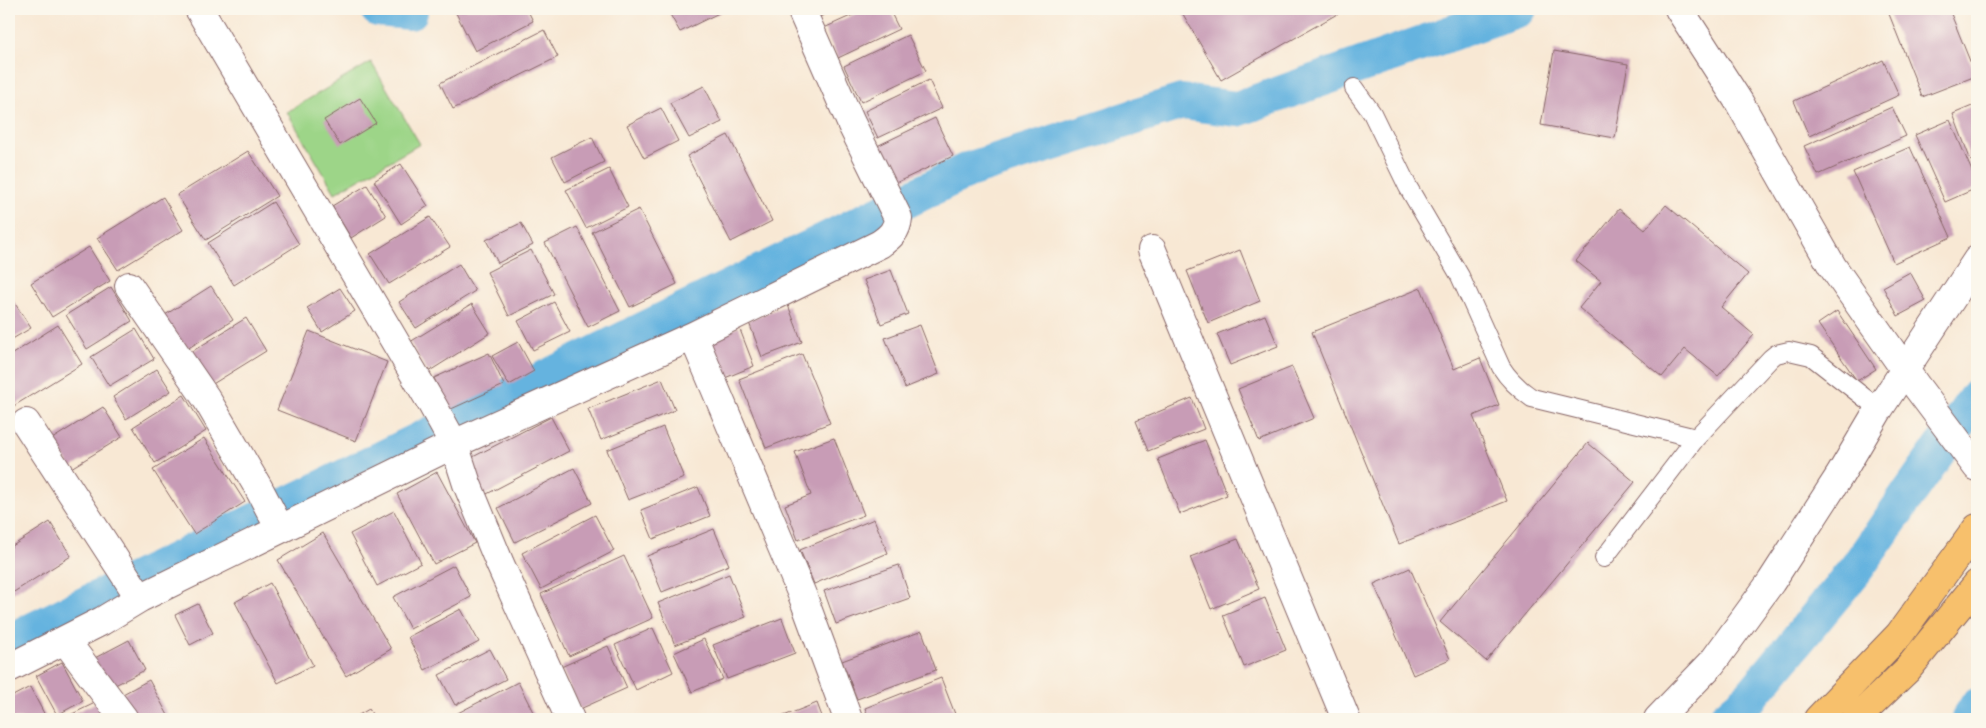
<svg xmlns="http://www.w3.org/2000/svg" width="1986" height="728" font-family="'Patrick Hand',sans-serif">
<rect width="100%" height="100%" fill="#fbf7ec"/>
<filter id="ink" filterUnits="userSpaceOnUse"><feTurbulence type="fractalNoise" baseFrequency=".02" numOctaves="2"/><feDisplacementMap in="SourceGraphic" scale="10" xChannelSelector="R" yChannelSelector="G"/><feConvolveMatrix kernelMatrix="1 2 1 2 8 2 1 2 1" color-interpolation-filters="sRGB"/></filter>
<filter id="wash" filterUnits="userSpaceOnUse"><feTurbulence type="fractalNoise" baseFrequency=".0096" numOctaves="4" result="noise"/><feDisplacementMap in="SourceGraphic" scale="20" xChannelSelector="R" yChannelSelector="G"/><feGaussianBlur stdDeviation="1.12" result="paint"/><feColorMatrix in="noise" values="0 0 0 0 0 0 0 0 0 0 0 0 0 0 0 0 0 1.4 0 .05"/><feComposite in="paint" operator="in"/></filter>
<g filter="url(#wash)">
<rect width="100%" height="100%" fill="#f8e8d4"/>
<path fill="#9dd588" stroke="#747a5a" d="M371 62 420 144 335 193 287 112Z"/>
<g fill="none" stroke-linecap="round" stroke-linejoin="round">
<path stroke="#65b3df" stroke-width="36" d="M378 9 410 12
M9 642 968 170 1182 102 1237 109 1519 9
M1725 719 1751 696 1856 569 1977 396
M1969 719 1977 706"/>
</g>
<g id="blocks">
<path fill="#c89cb6" d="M454 9H527L533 21 475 51Z
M667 9H727L680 32Z
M807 9H837L813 20Z
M866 9H889L899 29 838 58 824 28Z
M1180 9H1346L1221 80Z
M1887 9H1949L1976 76 1922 97Z
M544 30 558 57 453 109 440 83Z
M908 35 926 71 861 102 844 66Z
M1554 51 1628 64 1615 138 1541 125Z
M1883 60 1899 95 1809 136 1794 101Z
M929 80 942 108 878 138 865 111Z
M704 86 722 122 689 138 670 103Z
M360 98 376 123 340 145 324 120Z
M1977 104V159L1971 161 1953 114Z
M1892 107 1906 136 1818 175 1804 146Z
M661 108 678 141 644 158 627 125Z
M935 118 953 156 887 187 869 150Z
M1950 120 1977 183V188L1945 202 1915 135Z
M728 135 772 221 731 242 687 156Z
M592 137 604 162 565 182 552 157Z
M1910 147 1951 237 1894 263 1853 172Z
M248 151 277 196 206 240 177 195Z
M401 164 428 206 401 224 374 181Z
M609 169 628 207 586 228 566 190Z
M367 185 386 216 351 238 332 206Z
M163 197 183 230 118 270 97 238Z
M273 202 299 244 234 285 208 243Z
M1666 205 1748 274 1721 307 1754 335 1718 376 1685 349 1662 377 1579 308 1601 281 1576 261 1619 209 1645 230Z
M639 209 677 284 630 307 592 232Z
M430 217 450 247 389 284 370 254Z
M521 223 533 245 498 263 486 240Z
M577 227 620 311 588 327 545 243Z
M89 247 110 281 52 317 31 283Z
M531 250 554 294 509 316 487 272Z
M1240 250 1260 301 1208 323 1187 271Z
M459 264 475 291 416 328 399 302Z
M891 270 908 314 881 324 864 280Z
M1910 272 1926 301 1898 316 1883 287Z
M211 286 233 320 179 354 157 320Z
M111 287 132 321 87 349 66 315Z
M340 288 355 311 322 332 307 308Z
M1421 288 1454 369 1480 358 1499 405 1473 416 1507 501 1399 544 1312 332Z
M10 296 31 328 9 341V297Z
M554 302 570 332 533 350 518 321Z
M472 304 490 333 428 372 410 342Z
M788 305 802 342 762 357 748 320Z
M1837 311 1876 369 1857 381 1818 324Z
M1265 315 1278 346 1230 365 1217 334Z
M246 318 266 351 203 390 183 357Z
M58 325 82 364 12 407 9 403V356Z
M920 325 939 374 905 388 885 338Z
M739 327 754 366 720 380 704 341Z
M136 329 154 359 109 386 91 357Z
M309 331 387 362 356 441 277 410Z
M518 342 534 371 509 385 492 356Z
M489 353 504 385 449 410 434 378Z
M802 354 830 423 766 448 739 379Z
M1292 367 1314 418 1259 441 1238 389Z
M157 369 171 391 126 419 113 397Z
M662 379 675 410 601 440 588 409Z
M184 395 206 431 155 463 133 427Z
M1192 398 1204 429 1148 451 1136 421Z
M103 407 122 437 71 468 52 439Z
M551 417 569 451 483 496 465 461Z
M663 427 684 478 628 500 607 450Z
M204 438 245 502 194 534 153 470Z
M834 438 864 515 798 540 785 505 811 495 795 452Z
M1205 440 1227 495 1180 514 1158 459Z
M1588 443 1635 482 1486 661 1440 622Z
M574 468 592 503 515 542 498 508Z
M437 472 475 543 434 564 397 494Z
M698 487 710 516 653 539 641 510Z
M394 511 421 563 377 586 350 534Z
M595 515 614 551 541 589 522 553Z
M874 519 888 553 814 584 800 550Z
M50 522 71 556 9 595V548Z
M714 529 729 565 662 592 647 556Z
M323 533 391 649 346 676 278 560Z
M1238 539 1259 589 1211 609 1190 557Z
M624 556 653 618 569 656 541 594Z
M454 565 471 597 410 629 393 597Z
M899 565 910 598 836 624 824 591Z
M1410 568 1450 659 1413 675 1374 584Z
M729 574 746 617 675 645 658 603Z
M270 583 313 665 278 683 235 602Z
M1265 598 1286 650 1244 667 1223 615Z
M198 604 213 633 190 645 175 615Z
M461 609 479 642 425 670 408 637Z
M782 618 795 653 727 679 713 645Z
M653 628 673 672 636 690 615 645Z
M922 631 936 670 857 699 842 661Z
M704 639 723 679 692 692 674 653Z
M129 640 145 670 109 688 93 659Z
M608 646 627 688 580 709 561 667Z
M490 649 506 679 455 705 439 675Z
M62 662 83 701 57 715 36 676Z
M941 678 955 714 941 719H869L865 708Z
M149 680 170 719H133L121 695Z
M518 682 535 716 529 719H453L452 716Z
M30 687 47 719H10L9 698Z
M97 702 106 719H67L66 717Z
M817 703 823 719H776Z
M369 709 375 719H352Z"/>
</g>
</g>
<g filter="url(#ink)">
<use href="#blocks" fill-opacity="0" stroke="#876566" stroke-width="1"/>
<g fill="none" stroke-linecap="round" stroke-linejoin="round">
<g stroke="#876566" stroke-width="20">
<path id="service" d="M1354 88 1372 113 1408 187 1460 276 1501 367C1509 380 1519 389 1532 398L1696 438 1771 358 1776 354 1789 351 1811 356 1879 409
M1604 558 1696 438"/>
</g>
<g stroke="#876566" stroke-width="30">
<path id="minor" d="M199 9 433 406 454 444 467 484 500 564 570 719
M1679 9 1739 102 1832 266 1917 387 1977 467
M1152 250 1346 719
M129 286 206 398 258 487 280 529
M693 336 880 244C890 237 897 231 898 218L851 123 801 9
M26 423 140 598
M65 640 124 719
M9 668 102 621 140 598 454 444 693 336 803 597 848 719
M1658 719 1712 663 1771 582 1840 475 1879 409 1977 260"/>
</g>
<g stroke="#876566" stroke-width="30">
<path id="trunk" d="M1818 719 1899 635 1977 528
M1856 719 1907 670 1977 584"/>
</g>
<use href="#service" stroke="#fff" stroke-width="18"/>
<use href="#minor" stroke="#fff" stroke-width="28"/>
<use href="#trunk" stroke="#f7c06c" stroke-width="28"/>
</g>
</g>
<rect width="1986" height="728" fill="none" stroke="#fbf7ec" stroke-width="30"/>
</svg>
